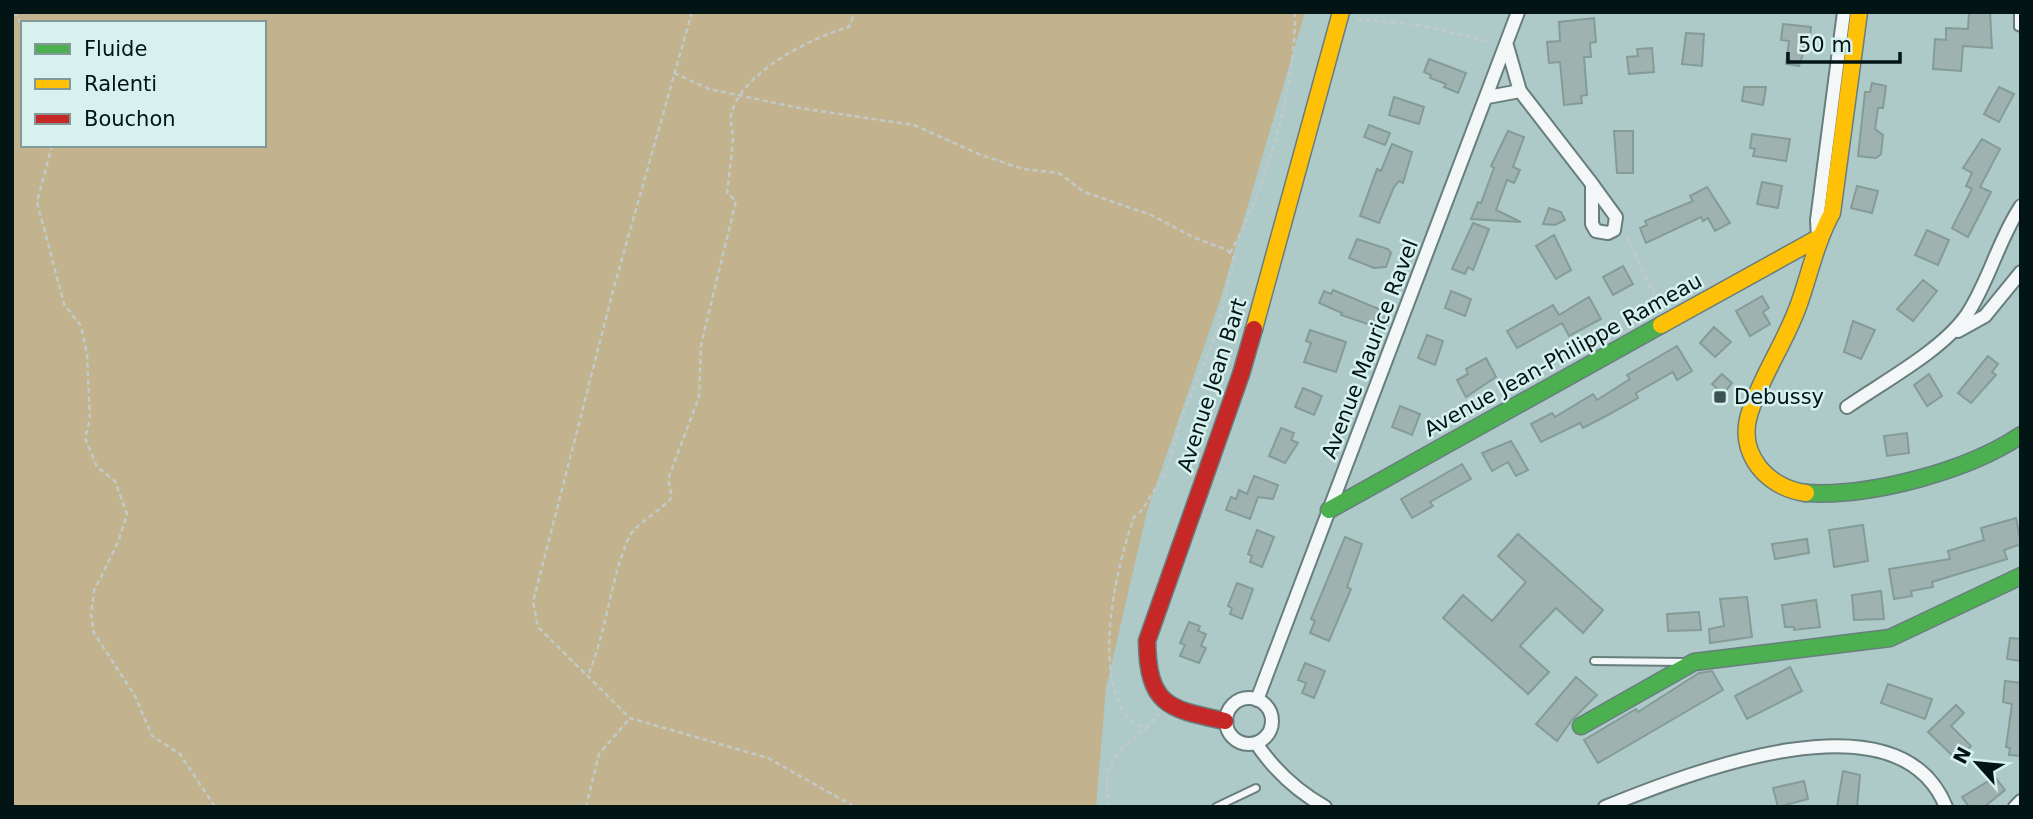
<svg xmlns="http://www.w3.org/2000/svg" width="2033" height="819" font-family="'DejaVu Sans',sans-serif">
<rect width="100%" height="100%" fill="#adcac8"/>
<path fill="#c2b28d" fill-rule="evenodd" d="M12 12H1305L1220 300 1147 511 1106 688 1096 807H12ZM23 23H264V145H23Z"/>
<path fill="#9eb3af" stroke="#859b96" stroke-width="2" d="M1969 12H1990L1992 48 1963 46 1961 71 1933 69 1935 39 1946 40V28L1968 29Z
M1594 18 1596 42 1590 43 1591 57H1584L1587 95 1581 96 1582 103 1564 105 1560 62 1549 63 1547 42 1560 41 1559 22Z
M1783 24 1811 27 1809 46 1806 45 1799 66 1786 64 1789 41 1781 40Z
M1686 33 1704 34 1702 66 1682 64Z
M1652 48 1654 72 1629 74 1627 57 1638 56 1637 49Z
M1429 59 1466 73 1458 93 1444 87 1446 84 1430 78 1431 75 1424 72Z
M1872 83 1886 86 1883 108H1878L1875 129 1883 135 1881 154 1876 158 1858 156 1865 92H1870Z
M1744 87H1766L1763 105 1742 101Z
M1999 87 2014 94 1999 122 1984 114Z
M1394 97 1424 107 1419 124 1389 115Z
M1369 125 1390 133 1385 145 1364 137Z
M1508 131 1524 137 1513 167 1520 170 1514 183 1507 180 1496 210 1521 222 1471 219 1478 202 1481 203 1494 168 1491 166Z
M1614 131H1633V173H1617Z
M1752 134 1790 139 1786 161 1753 156 1755 149 1750 148Z
M1982 139 2000 149 1980 187 1991 192 1968 237 1952 228 1972 189 1966 186 1972 173 1963 168Z
M1392 144 1412 152 1403 183 1399 181 1394 187 1379 223 1360 216 1377 169 1381 171Z
M1762 182 1782 186 1778 208 1757 204Z
M1857 186 1878 191 1872 213 1851 208Z
M1707 187 1730 223 1715 231 1708 218 1703 221 1701 217 1646 243 1640 228 1647 225 1645 221 1693 201 1690 196Z
M1549 208 1561 212 1565 220 1555 225 1543 224Z
M1473 223 1489 229 1473 270 1468 267 1465 274 1452 269Z
M1927 230 1949 240 1938 265 1915 255Z
M1554 235 1571 270 1556 279 1536 246Z
M1357 239 1388 249 1391 253 1386 267 1374 268 1349 258Z
M1623 266 1633 284 1613 295 1603 277Z
M1923 280 1937 291 1913 321 1897 309Z
M1333 290 1391 314 1385 330 1341 315 1342 313 1319 303 1324 291 1331 294Z
M1451 291 1471 299 1465 316 1445 308Z
M1762 296 1769 308 1763 312 1770 324 1750 336 1736 311Z
M1589 297 1601 319 1569 336 1562 323 1517 348 1507 331 1553 305 1559 315Z
M1853 321 1875 330 1861 359 1844 352Z
M1714 327 1731 342 1715 357 1700 343Z
M1310 330 1346 342 1336 372 1304 362 1311 343 1306 341Z
M1427 335 1443 341 1435 365 1418 358Z
M1677 346 1692 371 1677 380 1673 372 1636 393 1638 398 1606 416 1583 428 1580 423 1541 442 1531 424 1552 413 1555 417 1593 394 1597 400 1630 379 1627 375Z
M1988 356 1998 364 1992 372 1996 375 1971 403 1958 393Z
M1486 358 1496 377 1466 397 1457 380 1468 374 1466 369Z
M1722 374 1732 383 1723 394 1712 384Z
M1929 374 1942 396 1927 406 1914 385Z
M1303 388 1322 396 1314 415 1295 407Z
M1400 406 1420 414 1412 435 1392 427Z
M1281 428 1294 433 1291 440 1298 443 1285 463 1269 456Z
M1907 433 1909 453 1887 456 1884 436Z
M1511 441 1528 470 1516 476 1508 462 1492 471 1482 453Z
M1462 464 1471 479 1430 502 1433 506 1412 518 1401 499Z
M1254 476 1278 485 1273 499 1258 497 1250 519 1226 510 1231 497 1236 499 1239 490 1247 494Z
M2016 518 2021 544 2004 550 2007 559 1932 582 1933 587 1911 591 1912 596 1894 599 1889 569 1950 559 1948 551 1984 540 1981 528Z
M1863 525 1868 561 1834 567 1829 530Z
M1257 530 1274 537 1262 567 1250 562 1252 556 1248 554Z
M1518 534 1603 610 1583 633 1556 608 1520 646 1549 672 1528 694 1443 618 1463 595 1492 621 1526 582 1498 556Z
M1345 537 1362 544 1347 587 1351 589 1329 641 1310 633 1315 621 1311 619Z
M1807 539 1809 553 1775 559 1772 544Z
M1237 583 1253 589 1242 619 1230 614 1232 608 1228 606Z
M1881 591 1884 619 1854 620 1852 595Z
M1747 597 1752 637 1710 643 1709 629 1724 626 1720 599Z
M1816 600 1820 627 1794 630V627H1785L1782 605Z
M1699 612 1701 630 1668 631 1667 614Z
M1189 622 1200 626 1198 631 1206 634 1201 646 1206 648 1199 663 1180 656 1185 645 1180 643Z
M2010 638 2021 639V661L2007 659Z
M1305 663 1325 671 1314 698 1302 693 1306 683 1298 680Z
M1790 667 1802 691 1747 719 1735 696Z
M1712 671 1723 690 1598 763 1584 740 1636 709 1638 712 1699 673Z
M1576 677 1597 695 1572 720 1557 741 1536 724Z
M2005 681 2021 683V756L2009 755 2010 748 2006 747 2012 704 2003 702Z
M1888 684 1932 699 1925 719 1881 703Z
M1956 705 1964 713 1951 726 1971 746 1957 760 1928 732Z
M1843 771 1860 775 1857 807H1837Z
M1995 777 2005 790 1984 807H1969L1962 797Z
M1804 781 1808 799 1778 807 1773 788Z"/>
<g fill="none" stroke-linecap="round" stroke-linejoin="round">
<g stroke="#687e7d" stroke-width="10">
<path id="lane" d="M2018 12V27L2021 28
M1594 661 1685 662
M1216 807 1256 788"/>
</g>
<g stroke="#687e7d" stroke-width="16">
<path id="street" d="M1507 46 1520 91 1592 184V224L1596 231 1608 233 1614 230 1616 217 1592 184
M1488 97 1520 91
M1818 238 1817 220 1844 12
M1958 331 1985 316 2021 272
M1847 407C1883 382 1941 351 1966 316 1989 282 1998 240 2021 206
M1226 721a23 23 0 1 1 46 0a23 23 0 1 1-46 0Z
M1257 700 1518 12
M1256 743C1274 770 1297 791 1325 807
M1605 807C1685 775 1898 688 1946 807
M2015 807 2021 801"/>
</g>
<g stroke="#687e7d" stroke-width="19">
<path id="fast" d="M1806 493C1870 497 1968 471 2021 435
M1329 510 1661 325
M1581 726 1694 662 1890 638 2021 576"/>
</g>
<g stroke="#687e7d" stroke-width="19">
<path id="slow" d="M1661 325 1818 238
M1254 329 1341 12
M1806 493C1767 488 1736 453 1750 412 1762 375 1786 341 1799 304 1810 273 1816 242 1832 213L1859 12"/>
</g>
<g stroke="#687e7d" stroke-width="19">
<path id="jam" d="M1225 721C1170 709 1148 707 1147 641L1241 374 1254 329"/>
</g>
<path stroke="#c1cac9" stroke-width="2.5" stroke-dasharray="5 3.5" stroke-linecap="butt" d="M14 12 23 26
M692 12 614 287 533 602 538 627 630 718 768 758 855 807
M1357 19 1419 25 1491 42
M674 73 709 89 799 108 914 125 981 155 1023 169 1059 173 1084 192 1151 215 1195 238 1227 250 1234 258 1217 331 1182 417 1167 470 1142 510 1134 517C1116 570 1094 662 1124 713 1128 720 1139 725 1146 730
M52 145 37 202 64 304 81 326 87 354 90 419 85 438 97 467 115 481 127 514 118 542 94 591 91 615 94 633 135 696 152 736 180 754 215 807
M1627 237 1660 307
M1230 253C1266 188 1296 87 1295 12
M589 673C607 629 610 581 629 537 634 525 661 511 672 497L668 479 699 397 701 345 736 201 727 193C729 175 732 156 733 138 733 131 730 123 731 116 738 74 812 37 849 27L855 12
M586 807 599 754 630 718
M1109 807C1108 797 1106 783 1108 773 1115 745 1144 736 1158 714"/>
<use href="#lane" stroke="#f3f7f7" stroke-width="6"/>
<use href="#street" stroke="#f3f7f7" stroke-width="12"/>
<use href="#fast" stroke="#4caf50" stroke-width="16"/>
<use href="#slow" stroke="#ffc107" stroke-width="16"/>
<use href="#jam" stroke="#c62828" stroke-width="16"/>
</g>
<rect fill="#3e5453" stroke="#d7f1ee" stroke-width="2.5" x="1713" y="390" width="14" height="14" rx="3.5"/>
<g text-anchor="middle" stroke-width="5" stroke-linejoin="round" paint-order="stroke">
<g font-size="21" fill="#021514" stroke="#d7f1ee">
<text transform="translate(1370 349) rotate(-69)" y="7">Avenue Maurice Ravel</text>
<text transform="translate(1563 355) rotate(-29)" y="7">Avenue Jean-Philippe Rameau</text>
<text transform="translate(1212 385) rotate(-72)" y="7">Avenue Jean Bart</text>
</g>
<g font-size="21" fill="#021514" stroke="#d7f1ee" text-anchor="start">
<text x="1734" y="404">Debussy</text>
</g>
</g>
<rect width="2033" height="819" fill="none" stroke="#021514" stroke-width="28"/>
<rect x="21" y="21" width="245" height="126" fill="#d7f1ee" stroke="#829997" stroke-width="2"/>
<rect x="35" y="44" width="35" height="10" fill="#4caf50" stroke="#829997" stroke-width="2"/>
<text x="84" y="56" font-size="21" fill="#021514">Fluide</text>
<rect x="35" y="79" width="35" height="10" fill="#ffc107" stroke="#829997" stroke-width="2"/>
<text x="84" y="91" font-size="21" fill="#021514">Ralenti</text>
<rect x="35" y="114" width="35" height="10" fill="#c62828" stroke="#829997" stroke-width="2"/>
<text x="84" y="126" font-size="21" fill="#021514">Bouchon</text>
<g transform="translate(1977 763) rotate(297)" stroke="#d7f1ee" stroke-width="5" paint-order="stroke">
<path d="M0-5L12 26L0 18L-12 26Z" fill="#021514"/>
<text y="-10" font-size="19" font-weight="bold" text-anchor="middle" fill="#021514">N</text>
</g>
<path d="M1788 52v10h112v-10" fill="none" stroke="#021514" stroke-width="3.5"/>
<text x="1798" y="52" font-size="21" fill="#021514" stroke="#d7f1ee" stroke-width="5" paint-order="stroke">50 m</text>
</svg>
